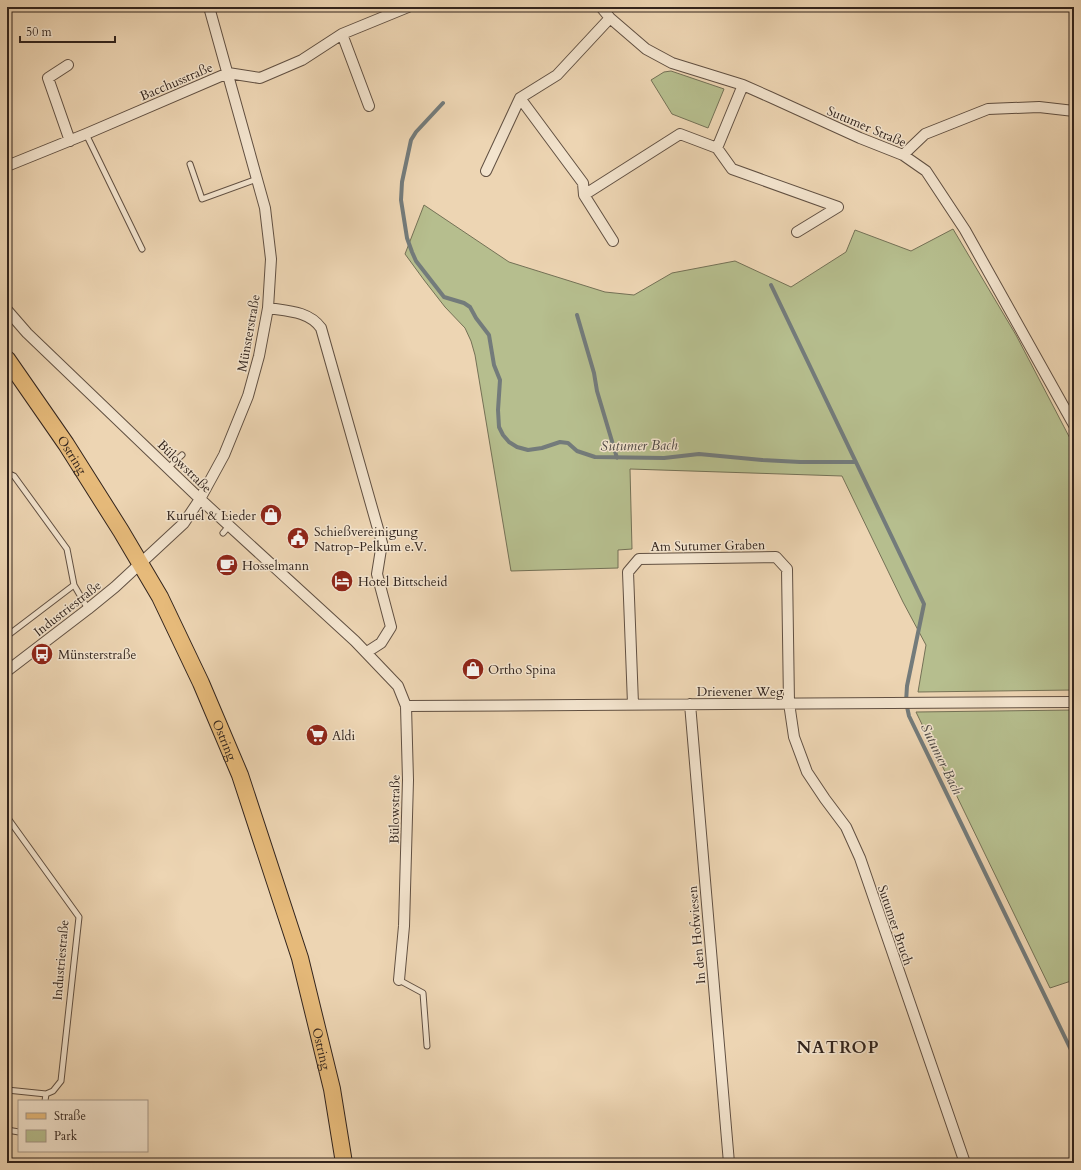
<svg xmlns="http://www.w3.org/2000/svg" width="1081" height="1170" font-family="Cardo,serif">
<rect width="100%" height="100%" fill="#edd5b3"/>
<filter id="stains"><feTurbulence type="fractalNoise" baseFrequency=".005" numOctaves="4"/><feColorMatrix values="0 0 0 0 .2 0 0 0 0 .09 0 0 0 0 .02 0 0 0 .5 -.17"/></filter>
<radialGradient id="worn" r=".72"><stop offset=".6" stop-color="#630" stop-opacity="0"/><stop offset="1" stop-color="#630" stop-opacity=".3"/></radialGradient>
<path fill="#b6be8e" stroke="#747156" d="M671 71 724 89 708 128 672 114 651 80 664 72Z
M424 205 509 262 605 292 634 295 672 273 735 261 791 287 846 252 855 230 911 251 953 229 1016 335 1074 446V690L918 692 926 645 903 602 842 476 630 469 632 549 618 550V568L511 571 475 355 471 341 465 328 445 307 424 280 405 254Z
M1074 710V980L1050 988 916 712Z"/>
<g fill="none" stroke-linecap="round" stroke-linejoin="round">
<path stroke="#737b7b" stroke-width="4" d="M443 103 416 132 411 140 402 182 401 200 407 238 412 252 416 261 444 297 464 303 470 307 476 318 489 335 494 365 500 380 498 410 499 427 503 435 509 442 517 447 528 450 542 448 560 442 568 443 577 451 595 457 664 458 699 454 762 460 800 462H856
M771 285 924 604 907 686 906 702 909 716 1074 1056
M577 315 594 373 597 391 617 458"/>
<g stroke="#615042" stroke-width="7">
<path id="lane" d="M86 134 142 249
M190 164 202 199 257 179
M168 468 182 455
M7 473 14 476 67 549 74 585
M223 533 229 526
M7 636 74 585 88 609
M7 817 79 917 61 1081 53 1091 46 1094 7 1090
M399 980 423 993 427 1046
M45 1101 46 1094
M7 1130 19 1132"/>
</g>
<g stroke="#615042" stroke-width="12">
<path id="street" d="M601 7 610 18 646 49 672 63 743 85 770 97 860 138 903 155 926 171 965 230 1074 425
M610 18 557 75 520 98 583 183 584 195 680 134 717 148 732 169 838 207 797 232
M342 34 369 106
M68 65 48 78 70 141
M717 148 743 85
M903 155 925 134 988 109 1039 107 1074 111
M7 166 86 134 228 73 260 78 302 60 342 34 408 7
M486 171 520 98
M584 195 613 241
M268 308C287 311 309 311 321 328L382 543 377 574 391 627 381 643 367 652
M7 310 27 333 200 499 355 641 398 686 406 706 408 780 404 926 399 980
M7 671 88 609 115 587 184 523 200 499 224 455 248 396 259 356 268 308 271 259 265 208 209 7
M633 704 628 572 639 559 776 557 787 569 789 703 794 737 807 772 825 799 846 827 860 858 965 1163
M690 704 729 1163
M406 706 1074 702"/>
</g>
<g stroke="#32241d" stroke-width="18">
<g id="primary">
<path id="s1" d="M7 359 66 444 121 531 160 597 201 683 240 775 300 958 332 1089 344 1163"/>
</g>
</g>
<use href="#lane" stroke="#f3e4ce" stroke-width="5"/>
<use href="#street" stroke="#f3e4ce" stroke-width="10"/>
<use href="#primary" stroke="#e6ba7a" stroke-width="16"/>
</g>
<defs>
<g id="shop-disc" transform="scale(1.15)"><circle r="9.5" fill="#8f2418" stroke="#f3e4ce"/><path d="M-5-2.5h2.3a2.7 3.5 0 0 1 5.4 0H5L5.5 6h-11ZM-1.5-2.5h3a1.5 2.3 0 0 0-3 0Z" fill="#fff"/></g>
<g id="civic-disc" transform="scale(1.15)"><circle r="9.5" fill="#8f2418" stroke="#f3e4ce"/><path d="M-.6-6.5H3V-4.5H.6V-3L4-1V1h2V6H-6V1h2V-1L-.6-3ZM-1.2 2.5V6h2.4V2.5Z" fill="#fff"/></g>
<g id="cafe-disc" transform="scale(1.15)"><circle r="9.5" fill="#8f2418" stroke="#f3e4ce"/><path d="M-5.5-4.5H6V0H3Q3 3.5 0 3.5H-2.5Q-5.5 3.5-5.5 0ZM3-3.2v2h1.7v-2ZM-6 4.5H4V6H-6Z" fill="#fff"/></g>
<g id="hotel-disc" transform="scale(1.15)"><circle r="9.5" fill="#8f2418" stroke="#f3e4ce"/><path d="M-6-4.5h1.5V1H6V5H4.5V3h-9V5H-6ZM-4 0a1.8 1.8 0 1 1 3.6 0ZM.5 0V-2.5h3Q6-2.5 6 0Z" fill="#fff"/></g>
<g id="bus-disc" transform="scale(1.15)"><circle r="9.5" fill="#8f2418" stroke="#f3e4ce"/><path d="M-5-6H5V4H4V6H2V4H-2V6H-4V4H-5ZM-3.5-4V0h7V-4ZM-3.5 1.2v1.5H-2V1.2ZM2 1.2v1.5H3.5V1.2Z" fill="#fff"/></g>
<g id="supermarket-disc" transform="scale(1.15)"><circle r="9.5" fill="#8f2418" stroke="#f3e4ce"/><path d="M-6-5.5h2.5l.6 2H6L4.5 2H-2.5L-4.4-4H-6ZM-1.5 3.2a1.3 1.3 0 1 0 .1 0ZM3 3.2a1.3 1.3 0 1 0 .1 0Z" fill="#fff"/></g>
</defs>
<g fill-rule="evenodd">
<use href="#shop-disc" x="271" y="515"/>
<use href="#civic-disc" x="298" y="538"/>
<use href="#cafe-disc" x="227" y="565"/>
<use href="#hotel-disc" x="342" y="581"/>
<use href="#bus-disc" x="42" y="654"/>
<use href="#shop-disc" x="473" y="669"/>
<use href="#supermarket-disc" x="317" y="735"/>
</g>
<g text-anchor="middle" stroke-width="3" stroke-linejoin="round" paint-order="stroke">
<g font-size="13" fill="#32241d" stroke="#f3e4ce">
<text transform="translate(176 81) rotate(-23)" y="5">Bacchusstraße</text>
<text transform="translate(867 126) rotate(23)" y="5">Sutumer Straße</text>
<text transform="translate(248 333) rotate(-80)" y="5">Münsterstraße</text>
<text dy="5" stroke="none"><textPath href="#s1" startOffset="116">Ostring</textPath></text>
<text transform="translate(185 466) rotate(44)" y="5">Bülowstraße</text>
<text transform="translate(708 545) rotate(-1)" y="5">Am Sutumer Graben</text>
<text transform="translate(67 608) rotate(-38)" y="5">Industriestraße</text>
<text x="740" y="696">Drievener Weg</text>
<text dy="5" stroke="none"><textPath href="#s1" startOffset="440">Ostring</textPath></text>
<text transform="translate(394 809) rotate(-89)" y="5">Bülowstraße</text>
<text transform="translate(896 925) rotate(71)" y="5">Sutumer Bruch</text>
<text transform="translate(696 935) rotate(-95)" y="5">In den Hofwiesen</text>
<text transform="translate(60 960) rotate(-85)" y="5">Industriestraße</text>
<text dy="5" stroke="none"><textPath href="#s1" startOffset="764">Ostring</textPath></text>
</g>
<g font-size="13" fill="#32241d" stroke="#f3e4ce" text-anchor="start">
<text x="256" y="520" text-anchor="end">Kuruel &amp; Lieder</text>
<text x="314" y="536">Schießvereinigung<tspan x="314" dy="15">Natrop-Pelkum e.V.</tspan></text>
<text x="242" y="570">Hosselmann</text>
<text x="358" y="586">Hotel Bittscheid</text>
<text x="58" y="659">Münsterstraße</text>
<text x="488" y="674">Ortho Spina</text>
<text x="332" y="740">Aldi</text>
</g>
<g font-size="14" font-style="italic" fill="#4d4844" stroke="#f3e4ce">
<text transform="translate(639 445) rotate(-1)" y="5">Sutumer Bach</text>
<text transform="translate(942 759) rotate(64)" y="5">Sutumer Bach</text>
</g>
<g font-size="17" font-weight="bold" letter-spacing="1" fill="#32241d" stroke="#f3e4ce">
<text x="838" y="1053">NATROP</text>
</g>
</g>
<rect width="1081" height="1170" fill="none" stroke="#edd5b3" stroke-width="24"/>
<rect x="8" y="8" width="1065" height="1154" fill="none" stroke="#32241d" stroke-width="2"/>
<rect x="12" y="12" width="1057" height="1146" fill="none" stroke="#32241d"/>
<rect x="18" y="1100" width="130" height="52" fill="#f3e4ce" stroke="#a69787"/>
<rect x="26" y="1113" width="20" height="6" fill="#e6ba7a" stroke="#a69787"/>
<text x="54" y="1120" font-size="12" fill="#32241d">Straße</text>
<rect x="26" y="1130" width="20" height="12" fill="#b6be8e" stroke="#a69787"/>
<text x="54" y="1140" font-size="12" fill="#32241d">Park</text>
<path d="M20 36v6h95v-6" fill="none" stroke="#32241d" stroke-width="2"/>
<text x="26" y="36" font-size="12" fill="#32241d" stroke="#f3e4ce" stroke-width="3" paint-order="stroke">50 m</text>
<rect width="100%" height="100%" filter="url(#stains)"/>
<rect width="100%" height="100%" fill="url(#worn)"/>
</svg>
